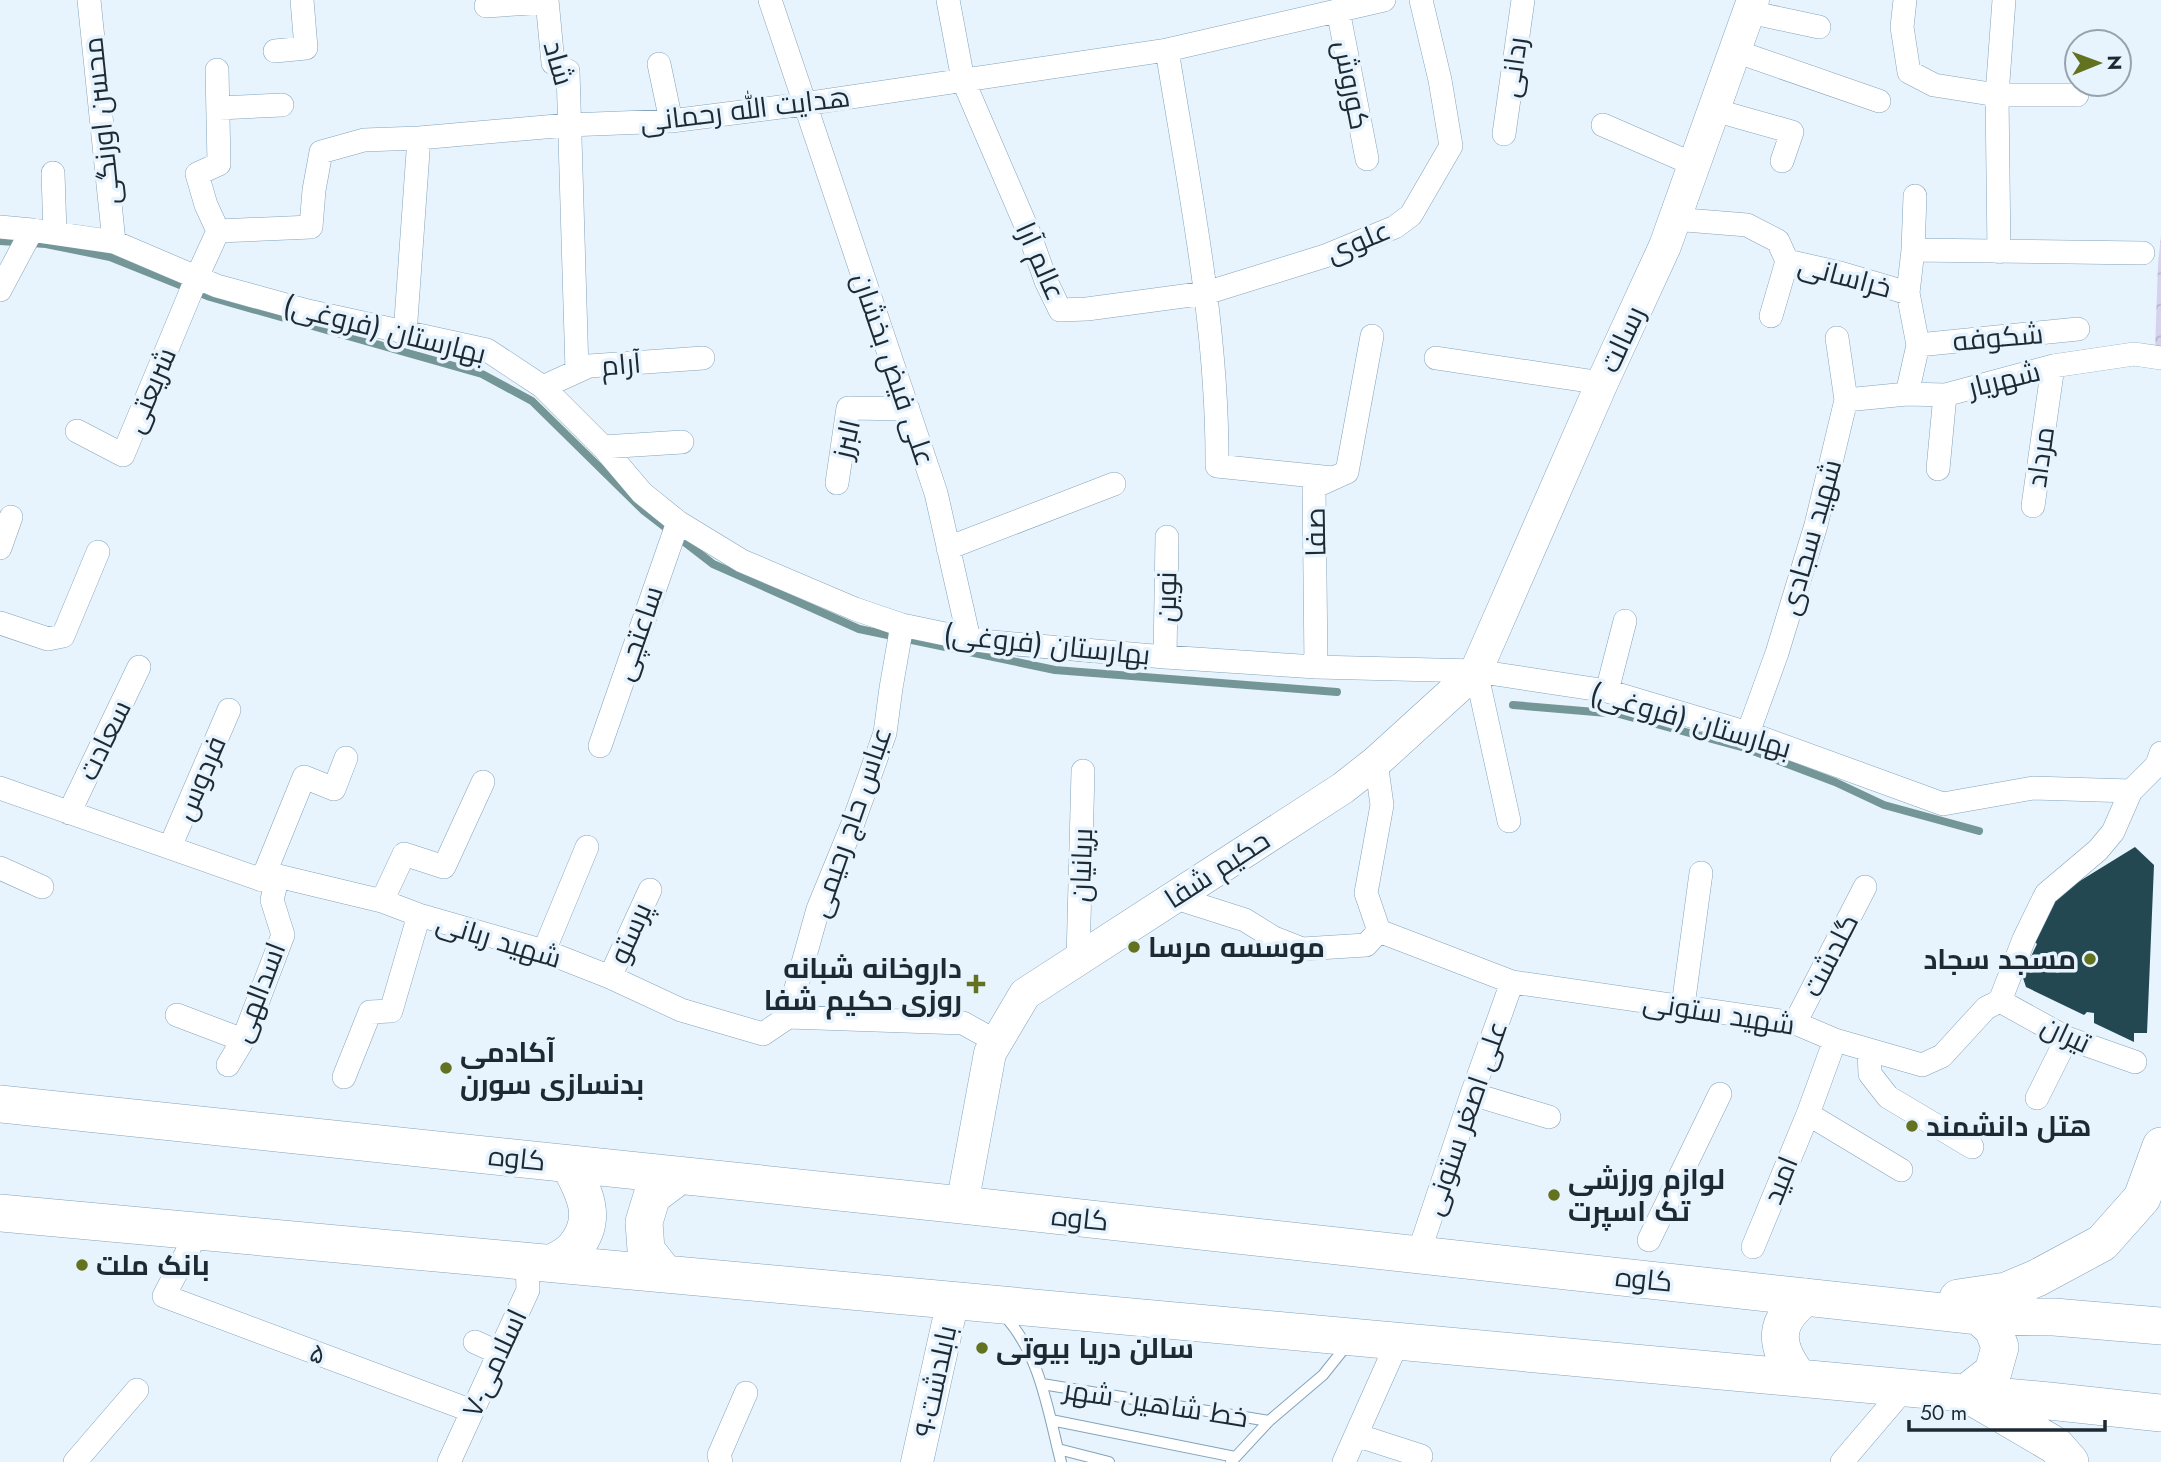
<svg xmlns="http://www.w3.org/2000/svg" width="2161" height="1462" font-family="Jost,Cairo,sans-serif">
<defs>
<pattern id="forest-crowns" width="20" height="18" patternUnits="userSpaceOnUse" patternTransform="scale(1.75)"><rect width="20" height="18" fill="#d5d2ee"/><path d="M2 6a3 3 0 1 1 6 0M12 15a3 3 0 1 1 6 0" fill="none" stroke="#b6b4cd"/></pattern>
</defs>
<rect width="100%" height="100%" fill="#e7f4fe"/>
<path fill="url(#forest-crowns)" d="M2161 235V349H2155L2158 265Z"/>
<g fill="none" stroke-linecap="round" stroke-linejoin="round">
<path stroke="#749697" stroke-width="8" d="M0 241 46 244 110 257 210 297 482 374 532 401 643 510 713 564 859 629 1055 670 1337 692
M1513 705 1619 714 1745 748 1835 782 1884 805 1979 831"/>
</g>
<path fill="#234852" d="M2135 847 2154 865 2147 1033H2134V1042L2094 1023V1013L2087 1012 2084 1015 2026 987 2022 975 2037 944 2035 942 2057 895Z"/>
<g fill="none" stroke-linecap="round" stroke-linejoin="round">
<g stroke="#84a3ba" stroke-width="12">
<path id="lane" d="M1003 1314C1040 1353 1048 1411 1061 1462
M1042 1384 1269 1421
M1051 1420 1235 1457
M1058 1449 1109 1462
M1231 1462 1269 1421 1323 1375 1347 1345"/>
</g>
<g stroke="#84a3ba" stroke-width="24">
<path id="street" d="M89 0 114 242
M547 0 553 63 568 71 577 371
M770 0 936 493 969 639
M948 0 963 80 1029 233 1046 281 1060 310 1087 309 1206 293 1325 256 1395 227 1411 215 1451 146 1440 80 1421 0
M1905 0 1902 27 1909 72 1934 85 1997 95H2077
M486 6 547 2
M1338 10 1367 159
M1749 12 1819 27
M1167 50C1189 187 1218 326 1217 466L1333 478
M275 51 306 48 302 0
M1735 51 1879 101
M659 64 671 121
M217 70 219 164 197 174 206 205 218 231
M219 108 282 105
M1714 110 1792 132 1782 161
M1603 125 1695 165
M1504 134 1523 0
M53 173 55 233
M1673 219 1747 225 1778 241 1787 261 1840 273 1908 293
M0 227 32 230 114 242 217 286 308 311 487 350 543 387 603 447 642 493 678 522 742 561 855 609 902 625 969 639 992 642 1165 657 1316 667 1476 671 1607 691 1748 733 1943 804 2033 788 2131 791
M1913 250 2143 253
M1999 252 1997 95 2004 0
M0 290 32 230
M1771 316 1787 261
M405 334 419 138
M1918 345 2078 329
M1436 358 1602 383
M543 387 589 366 703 358
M1907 394 1918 345 1908 293 1913 250 1915 196
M1846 400 1907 394 1945 395 2053 366 2134 354 2161 358
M77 431 123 455 197 277 218 231 311 227 314 190 321 152 364 140 419 138 568 125 671 121 804 104 1167 50 1384 0
M603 447 682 442
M1938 469 1945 395
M837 483 848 408 908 409
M2033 506 2053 366
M0 548 11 517
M948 548 1114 484
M0 623 48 639 63 636 98 552
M1165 657 1167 537
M1316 667 1314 487 1347 472 1372 336
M1476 671 1509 821
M1607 691 1625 621
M1748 733 1777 653 1816 525 1846 400 1837 338
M600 746 678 522
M1376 762 1382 805 1366 893 1379 931 1512 982 1795 1023 1835 1040 1922 1065 1942 1056 1986 1008 2000 1001 2024 939 2046 894 2098 850 2113 832 2131 791 2157 765 2161 753
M0 788 262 880 278 876 382 901 419 915 544 951 610 977 681 1010 763 1034 788 1017 963 1023 997 1042
M69 813 139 667
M170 847 229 710
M0 868 42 887
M262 880 304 777 334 789 346 758
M1173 897 1245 920 1274 938 1302 949 1366 945 1379 931
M382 901 404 854 444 867 483 782
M544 951 587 847
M1078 959 1083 771
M610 977 650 890
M2000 1001 2067 1038 2135 1062
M1683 1006 1701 873
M177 1015 243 1040
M788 1017 818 909 852 826 885 733 891 688 902 625
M1795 1023 1865 887
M1869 1050 1870 1074 1888 1097 1972 1147
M228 1065 243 1040 283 935 272 900 278 876
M344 1077 370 1012 391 1011 419 915
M1472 1094 1549 1117
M2037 1098 2067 1038
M1808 1114 1901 1170
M198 1231 164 1296 472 1411
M1649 1240 1720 1094
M1753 1247 1808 1114 1835 1040
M1418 1255 1472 1094 1512 982
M475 1342 499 1353
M1356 1435 1421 1456
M75 1462 137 1390
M449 1462 528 1290 527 1261
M721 1462 719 1455 746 1393
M1344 1462 1398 1341
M1842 1462 1905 1388"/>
</g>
<g stroke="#84a3ba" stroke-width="33">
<path id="secondary" d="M962 1205 990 1053 1025 994 1343 788 1376 762 1476 671 1602 383 1665 246 1753 0
M917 1462 953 1300"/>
</g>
<g stroke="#84a3ba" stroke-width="38">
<path id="primary" d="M0 1104 962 1205 1979 1316 2054 1317 2161 1326
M0 1213 2049 1401 2161 1413
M552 1263C560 1259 570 1254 575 1247 599 1219 584 1191 569 1164
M665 1274 646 1250 644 1222 652 1196 680 1175
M1958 1298 2006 1291 2037 1278 2102 1243 2142 1198 2161 1146
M1799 1378C1774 1346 1772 1322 1806 1297
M1966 1393 1993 1372 2000 1347 1993 1329 1979 1316
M1976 1399 2056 1446 2070 1462"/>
</g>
<use href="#lane" stroke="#fff" stroke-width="10"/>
<use href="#street" stroke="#fff" stroke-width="23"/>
<use href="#secondary" stroke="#fff" stroke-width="32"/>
<use href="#primary" stroke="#fff" stroke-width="37"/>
</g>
<g fill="#63721e" stroke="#e7f4fe" stroke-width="2.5">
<circle cx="1134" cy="947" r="7"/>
<circle cx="2090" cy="959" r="7"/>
<path d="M972.5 973.5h7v7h7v7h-7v7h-7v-7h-7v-7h7z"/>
<circle cx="446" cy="1068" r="7"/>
<circle cx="1912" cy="1126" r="7"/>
<circle cx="1554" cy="1195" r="7"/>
<circle cx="82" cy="1265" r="7"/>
<circle cx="982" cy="1348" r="7"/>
</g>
<g text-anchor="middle" stroke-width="7" stroke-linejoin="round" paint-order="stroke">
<g font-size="28" fill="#1d2933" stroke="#e7f4fe">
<text transform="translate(559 63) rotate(74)" y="10">شاد</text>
<text transform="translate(1513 67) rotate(-82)" y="10">ردانی</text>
<text transform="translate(1352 85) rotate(79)" y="10">کوروش</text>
<text transform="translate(745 109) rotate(-7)" y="10">هدایت الله رحمانی</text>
<text transform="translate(101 121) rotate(-96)" y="10">محسن اورنگی</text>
<text transform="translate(1358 241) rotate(-23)" y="10">علوی</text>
<text transform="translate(1041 261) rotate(66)" y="10">عالم آرا</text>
<text transform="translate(1845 276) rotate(15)" y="10">خراسانی</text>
<text transform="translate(385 329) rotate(14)" y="10">بهارستان (فروغی)</text>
<text transform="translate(1998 337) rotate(-5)" y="10">شکوفه</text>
<text transform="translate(1622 339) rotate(-65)" y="10">رسالت</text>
<text transform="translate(621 364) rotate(-5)" y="10">آرام</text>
<text transform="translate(894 369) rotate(71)" y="10">علی فیض بخشان</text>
<text transform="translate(2004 379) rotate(-14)" y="10">شهریار</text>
<text transform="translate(150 390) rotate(-67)" y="10">شریعتی</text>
<text transform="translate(846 439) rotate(-77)" y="10">البرز</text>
<text transform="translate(2040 457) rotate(-82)" y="10">مرداد</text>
<text transform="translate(1315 532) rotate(-91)" y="10">صفا</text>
<text transform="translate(1810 537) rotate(-74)" y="10">شهید سجادی</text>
<text transform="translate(1166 597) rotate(-89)" y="10">نوین</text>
<text transform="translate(638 633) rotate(-71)" y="10">ساعتچی</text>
<text transform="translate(1047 644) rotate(6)" y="10">بهارستان (فروغی)</text>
<text transform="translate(1691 720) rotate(16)" y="10">بهارستان (فروغی)</text>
<text transform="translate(104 740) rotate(-64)" y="10">سعادت</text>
<text transform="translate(200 778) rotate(-67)" y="10">فردوس</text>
<text transform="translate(850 822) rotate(-71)" y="10">عباس حاج رحیمی</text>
<text transform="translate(1081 865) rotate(-88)" y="10">بریانیان</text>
<text transform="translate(1217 869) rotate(-33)" y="10">حکیم شفا</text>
<text transform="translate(630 933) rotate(-66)" y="10">پرستو</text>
<text transform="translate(499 940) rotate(17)" y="10">شهید ربانی</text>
<text transform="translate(1830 955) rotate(-63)" y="10">گلدشت</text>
<text transform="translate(258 992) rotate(-69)" y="10">اسدالهی</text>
<text transform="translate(1719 1013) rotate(9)" y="10">شهید ستونی</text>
<text transform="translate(2066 1034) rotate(25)" y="10">تیران</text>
<text transform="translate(1465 1118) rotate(-71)" y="10">علی اصغر ستونی</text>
<text transform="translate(517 1158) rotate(6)" y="10">کاوه</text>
<text transform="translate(1780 1180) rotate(-68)" y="10">امید</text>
<text transform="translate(1080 1218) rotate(6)" y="10">کاوه</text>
<text transform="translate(1644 1279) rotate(6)" y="10">کاوه</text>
<text transform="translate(318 1353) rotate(20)" y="10">۵</text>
<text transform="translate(494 1363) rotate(-65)" y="10">۷-اسلامی</text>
<text transform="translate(935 1381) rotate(-78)" y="10">۹-بابلدشت</text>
<text transform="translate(1156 1403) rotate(9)" y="10">خط شاهین شهر</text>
</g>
<g font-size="28" font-weight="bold" fill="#1d2933" stroke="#e7f4fe" text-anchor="start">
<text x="1148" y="957">موسسه مرسا</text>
<text x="2076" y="969" text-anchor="end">مسجد سجاد</text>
<text x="962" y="978" text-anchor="end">داروخانه شبانه‌<tspan x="962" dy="32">روزی حکیم شفا</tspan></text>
<text x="460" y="1062">آکادمی<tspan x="460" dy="32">بدنسازی سورن</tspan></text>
<text x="1926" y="1136">هتل دانشمند</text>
<text x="1568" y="1189">لوازم ورزشی<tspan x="1568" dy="32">تک اسپرت</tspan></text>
<text x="96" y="1275">بانک ملت</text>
<text x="996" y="1358">سالن دریا بیوتی</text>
</g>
</g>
<g transform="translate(2098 63) rotate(89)"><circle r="33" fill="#e7f4fe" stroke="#96a3ad" stroke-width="2"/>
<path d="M0-5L12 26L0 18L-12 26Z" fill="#63721e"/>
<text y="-10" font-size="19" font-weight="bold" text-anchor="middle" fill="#1d2933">N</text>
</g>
<path d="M1909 1420v10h196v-10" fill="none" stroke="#1d2933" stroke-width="3.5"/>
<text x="1920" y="1420" font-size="21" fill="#1d2933" stroke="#e7f4fe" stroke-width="5" paint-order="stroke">50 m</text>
</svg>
